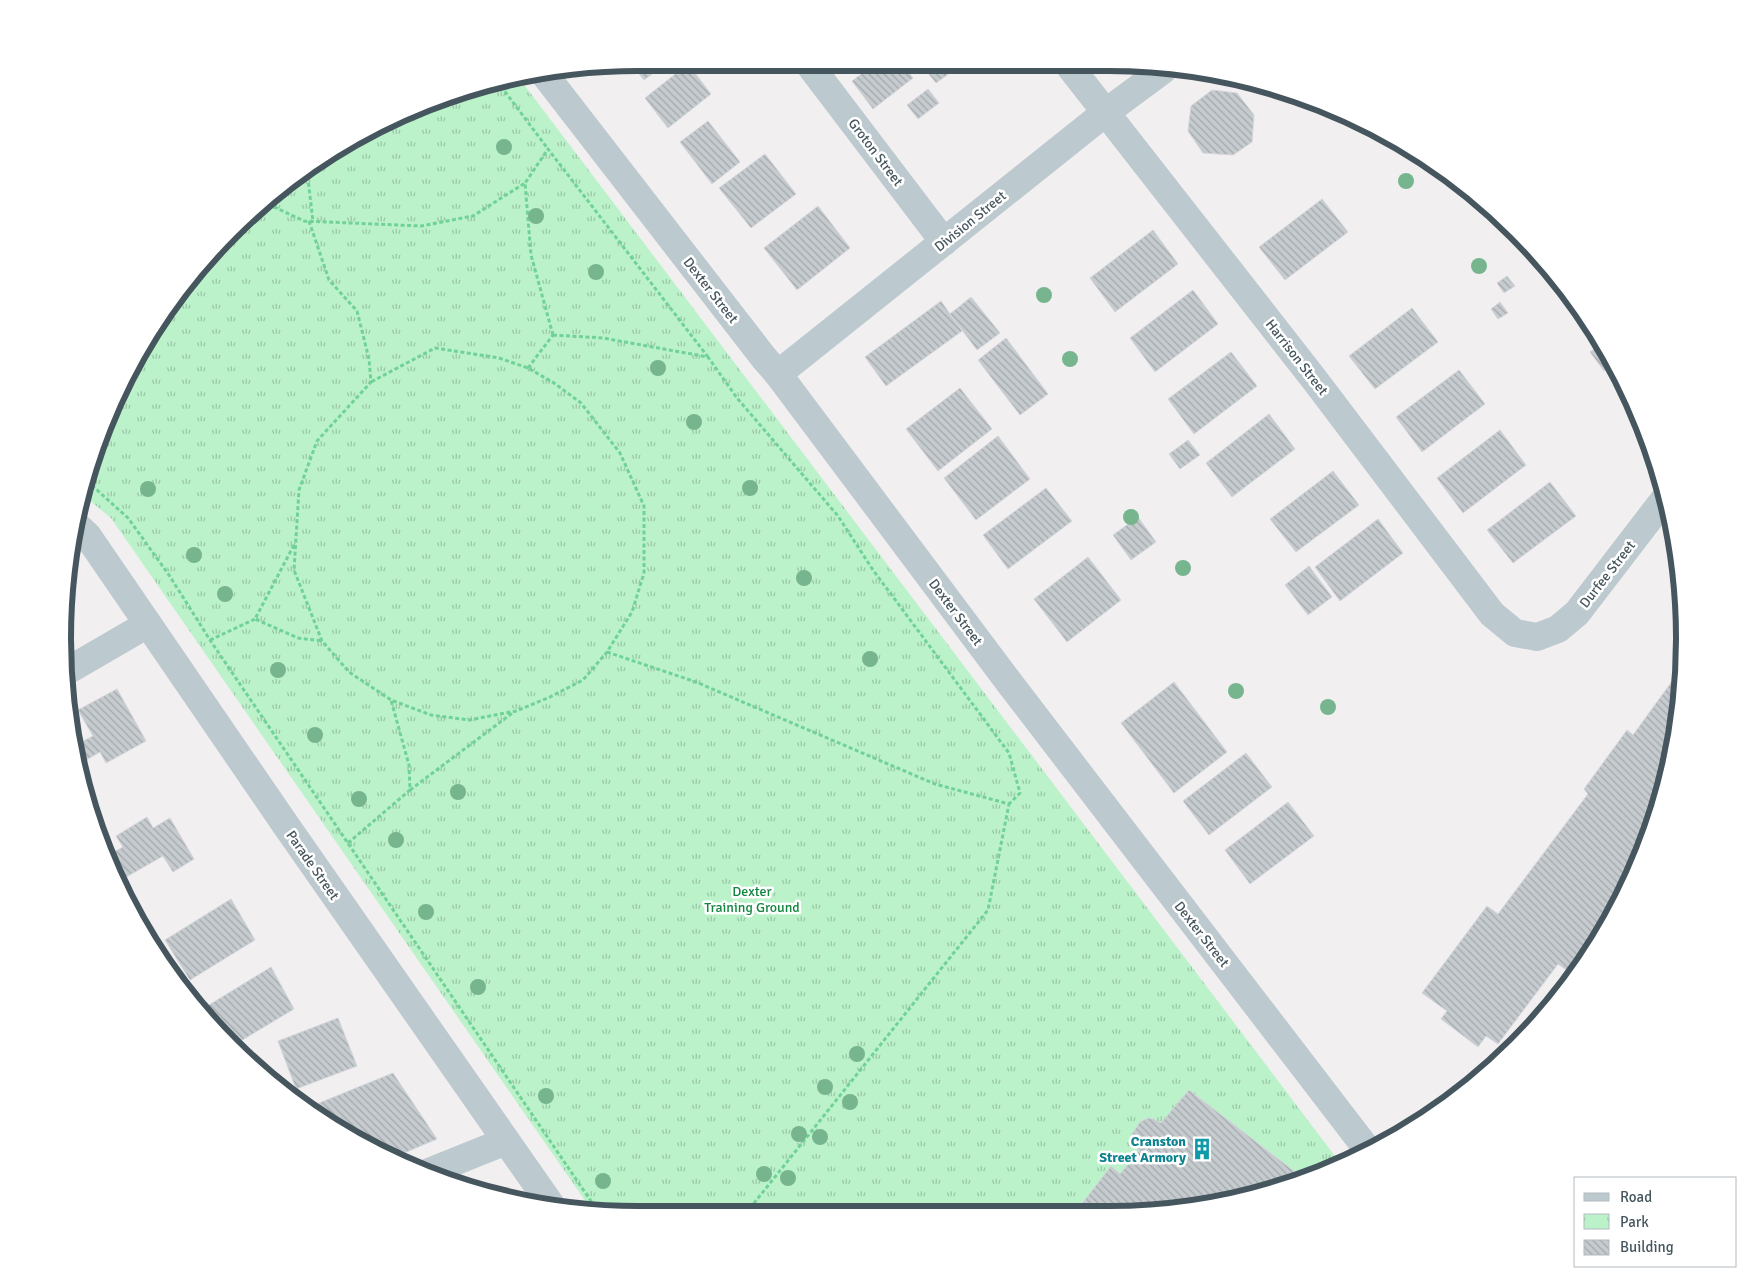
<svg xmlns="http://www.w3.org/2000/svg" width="1747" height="1277" font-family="Signika,sans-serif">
<defs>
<pattern id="park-tufts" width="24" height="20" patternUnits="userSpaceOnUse" patternTransform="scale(1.25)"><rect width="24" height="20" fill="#bbf2ca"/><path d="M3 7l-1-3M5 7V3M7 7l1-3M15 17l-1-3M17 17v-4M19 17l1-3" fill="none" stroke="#9ac7a7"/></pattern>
<pattern id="building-back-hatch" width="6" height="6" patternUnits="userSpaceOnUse" patternTransform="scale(1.25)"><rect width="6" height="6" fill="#c6cbcf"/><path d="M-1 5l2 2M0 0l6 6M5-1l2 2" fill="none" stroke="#a3a8ab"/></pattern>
</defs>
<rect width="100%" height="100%" fill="#f2eff0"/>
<path fill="url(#park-tufts)" d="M519 78 1341 1164 1329 1171 1184 1210 601 1213 593 1212 111 518 83 495 93 454 122 384 205 259 319 159 384 122 489 82Z"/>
<path fill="url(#building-back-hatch)" stroke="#d3d6db" d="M638 62 667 63 644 80 631 64Z
M876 63H901L913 78 873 109 852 81Z
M920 63H949L954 70 936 83Z
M688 64 711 94 668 128 645 98Z
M928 89 939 103 918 119 907 105Z
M1212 90 1237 93 1254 115 1252 142 1233 155 1203 153 1188 131 1191 106Z
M708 121 740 162 712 184 680 142Z
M765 154 796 194 751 228 719 188Z
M1322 199 1348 232 1285 280 1259 247Z
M818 206 850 248 797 290 764 248Z
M1153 230 1178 264 1115 312 1090 278Z
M1507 276 1515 286 1504 293 1497 283Z
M1193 290 1218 324 1155 372 1130 338Z
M971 297 1000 333 977 350 950 314Z
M941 301 962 331 886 386 865 357Z
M1500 302 1508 313 1498 319 1491 309Z
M1412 308 1438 342 1375 389 1349 356Z
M1006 338 1048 394 1020 415 978 360Z
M1601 344 1613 365 1604 371 1590 352Z
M1231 352 1257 386 1194 434 1168 399Z
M1459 370 1485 404 1422 452 1396 417Z
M960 388 992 429 938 471 906 429Z
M1269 414 1295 449 1232 497 1206 463Z
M1500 430 1526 465 1463 513 1437 478Z
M998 436 1030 479 976 520 944 478Z
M1188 440 1200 455 1180 469 1169 454Z
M1333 471 1359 505 1296 552 1270 519Z
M1550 482 1576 516 1513 563 1487 530Z
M1046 488 1072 521 1008 569 983 535Z
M1138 517 1156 542 1131 560 1113 535Z
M1378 519 1403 553 1340 601 1315 567Z
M1088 557 1121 600 1067 642 1034 599Z
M1309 566 1332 597 1308 615 1285 585Z
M1681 669 1680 713 1654 823 1617 906 1568 971 1558 964 1498 1044 1486 1036 1478 1047 1441 1019 1447 1011 1422 993 1487 906 1498 914 1588 794 1584 789 1627 730 1633 735Z
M1174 682 1227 752 1174 793 1121 723Z
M117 689 146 741 106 763 100 752 81 763 76 745 93 736 78 710Z
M1246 753 1272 787 1209 835 1183 801Z
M1288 802 1314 836 1250 884 1225 850Z
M147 817 153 828 170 818 194 859 173 872 163 856 121 880 107 856 123 847 116 836Z
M231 899 255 940 190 980 165 940Z
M271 967 294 1009 234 1045 213 1022 204 1008Z
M338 1018 357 1066 296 1089 278 1041Z
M393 1073 437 1139 392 1158 383 1155 325 1116 319 1103Z
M1189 1090 1303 1178 1184 1210H1077L1111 1166 1120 1174 1139 1151 1133 1141 1132 1134 1140 1122 1148 1118 1154 1119 1161 1123Z"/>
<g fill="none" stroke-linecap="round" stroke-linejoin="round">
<path stroke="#71d297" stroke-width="3" stroke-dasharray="4 2.5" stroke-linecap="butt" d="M497 81 548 149
M307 170 313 222
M268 204 304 221 421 226 473 216 525 183
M309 221 329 280 357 311 369 359 371 382 317 441 299 490 294 570 322 641 349 672 391 700 431 715 469 720 516 711 550 697 583 680 607 652 632 612 644 573V506L620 453 581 403 554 383 528 368 499 358 435 348 371 382
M553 335 603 338 708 357 737 398 838 516 873 570 1009 753 1020 793 1009 804
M553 335 531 255 525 183 548 149 708 357
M528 368 553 335
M87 481 128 518 169 575 210 640 599 1213
M294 545 255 619 298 638 322 641
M210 640 255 619
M607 652 696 682 935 784 1009 804 988 910 747 1212
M410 790 515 711
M348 843 410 790 409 765 391 700"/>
<path stroke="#bcc9cf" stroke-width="28" d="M808 63 944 242
M1067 63 1314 379 1492 614 1515 633 1537 637 1558 629 1577 613 1666 497
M778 374 1105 113 1163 70
M67 671 148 624
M429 1172 506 1141"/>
<path stroke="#bcc9cf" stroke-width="28" d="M545 75 764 358 778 374 1011 685 1367 1149
M76 525 87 535 285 824 551 1205"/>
</g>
<g fill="#76b58e">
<circle cx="504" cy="147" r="8"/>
<circle cx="1406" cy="181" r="8"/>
<circle cx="536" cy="216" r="8"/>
<circle cx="1479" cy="266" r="8"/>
<circle cx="596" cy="272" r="8"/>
<circle cx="1044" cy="295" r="8"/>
<circle cx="1070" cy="359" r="8"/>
<circle cx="658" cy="368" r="8"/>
<circle cx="694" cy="422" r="8"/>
<circle cx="750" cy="488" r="8"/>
<circle cx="148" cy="489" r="8"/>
<circle cx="1131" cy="517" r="8"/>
<circle cx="194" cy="555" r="8"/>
<circle cx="1183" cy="568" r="8"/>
<circle cx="804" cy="578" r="8"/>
<circle cx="225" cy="594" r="8"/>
<circle cx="870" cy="659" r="8"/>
<circle cx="278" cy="670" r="8"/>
<circle cx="1236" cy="691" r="8"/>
<circle cx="1328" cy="707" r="8"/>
<circle cx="315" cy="735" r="8"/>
<circle cx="458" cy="792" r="8"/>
<circle cx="359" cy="799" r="8"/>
<circle cx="396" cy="840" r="8"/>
<circle cx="426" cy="912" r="8"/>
<circle cx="478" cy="987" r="8"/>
<circle cx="857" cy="1054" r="8"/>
<circle cx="825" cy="1087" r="8"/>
<circle cx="546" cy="1096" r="8"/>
<circle cx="850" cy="1102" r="8"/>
<circle cx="799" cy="1134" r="8"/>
<circle cx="820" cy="1137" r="8"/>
<circle cx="764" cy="1174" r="8"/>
<circle cx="788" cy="1178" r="8"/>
<circle cx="603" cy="1181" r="8"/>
</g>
<defs>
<g id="building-bare" transform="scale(1.725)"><path d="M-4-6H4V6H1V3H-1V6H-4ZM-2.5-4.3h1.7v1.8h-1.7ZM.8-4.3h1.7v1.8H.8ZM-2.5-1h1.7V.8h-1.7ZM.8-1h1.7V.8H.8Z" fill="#0f9aa8" stroke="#fff" stroke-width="2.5" paint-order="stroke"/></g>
</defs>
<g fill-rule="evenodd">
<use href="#building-bare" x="1202" y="1149"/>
</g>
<g text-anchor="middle" stroke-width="5" stroke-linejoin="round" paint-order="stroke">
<g font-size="14" fill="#46565e" stroke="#fff">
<text transform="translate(876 152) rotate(53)" y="5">Groton Street</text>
<text transform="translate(970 221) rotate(-39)" y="5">Division Street</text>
<text transform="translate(711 290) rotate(52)" y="5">Dexter Street</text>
<text transform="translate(1297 357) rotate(52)" y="5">Harrison Street</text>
<text transform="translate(1607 574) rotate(-52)" y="5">Durfee Street</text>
<text transform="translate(956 612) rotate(53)" y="5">Dexter Street</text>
<text transform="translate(313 865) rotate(55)" y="5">Parade Street</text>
<text transform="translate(1202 934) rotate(52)" y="5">Dexter Street</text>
</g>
<g font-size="14" fill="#11853e" stroke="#fff">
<text x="752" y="896">Dexter<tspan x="752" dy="16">Training Ground</tspan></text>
</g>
<g font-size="14" font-weight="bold" fill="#0d838f" stroke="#fff" text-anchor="end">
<text x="1186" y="1146">Cranston<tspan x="1186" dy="16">Street Armory</tspan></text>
</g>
</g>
<path d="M0 0H1747V1277H0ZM638 71H1109A567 567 0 0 1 1676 638V639A567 567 0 0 1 1109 1206H638A567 567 0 0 1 71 639V638A567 567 0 0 1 638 71Z" fill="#fff" fill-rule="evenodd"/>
<path fill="none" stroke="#46565e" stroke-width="6" d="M638 71H1109A567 567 0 0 1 1676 638V639A567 567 0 0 1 1109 1206H638A567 567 0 0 1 71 639V638A567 567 0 0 1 638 71Z"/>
<rect x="1574" y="1177" width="162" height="90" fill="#ffffff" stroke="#b5bbbf"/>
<rect x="1584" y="1193" width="25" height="8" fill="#bcc9cf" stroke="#b5bbbf"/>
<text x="1620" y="1202" font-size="15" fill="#46565e">Road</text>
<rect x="1584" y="1214" width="25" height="15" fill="url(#park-tufts)" stroke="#b5bbbf"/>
<text x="1620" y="1227" font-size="15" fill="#46565e">Park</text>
<rect x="1584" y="1240" width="25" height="15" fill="url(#building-back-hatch)" stroke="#b5bbbf"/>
<text x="1620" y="1252" font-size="15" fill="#46565e">Building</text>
</svg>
